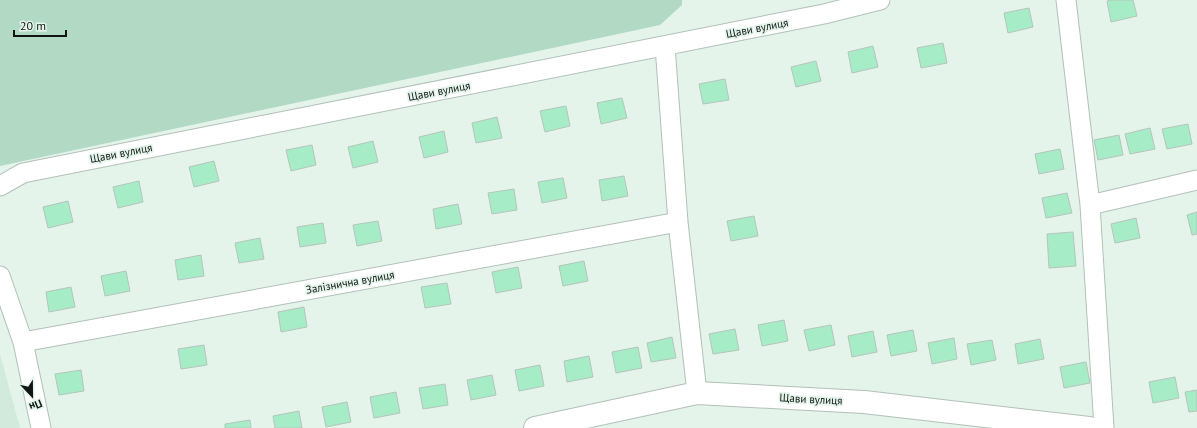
<svg xmlns="http://www.w3.org/2000/svg" width="1197" height="428" font-family="'PT Sans',sans-serif">
<rect width="100%" height="100%" fill="#e4f4eb"/>
<path fill="#d2eadc" d="M0 354 20 428H0Z"/>
<path fill="#b1d9c3" d="M0 0H682V5L660 25 0 166Z"/>
<path fill="#a6ecc7" stroke="#b5c5bc" d="M1111 0H1133L1137 16 1111 22 1107 1Z
M1029 8 1033 27 1008 33 1004 13Z
M943 43 947 63 921 68 917 48Z
M873 46 878 67 852 73 848 52Z
M816 61 821 81 796 87 791 67Z
M725 79 729 100 703 104 699 84Z
M622 98 627 118 601 124 597 103Z
M566 106 570 126 545 132 540 111Z
M497 117 502 138 476 143 472 123Z
M1188 124 1192 144 1167 149 1162 129Z
M1150 128 1155 149 1130 154 1125 134Z
M444 131 448 152 424 158 419 137Z
M1119 135 1123 155 1098 160 1094 140Z
M373 141 378 162 353 168 348 147Z
M312 145 316 165 291 171 286 150Z
M1060 149 1064 169 1039 174 1035 154Z
M214 161 219 181 194 187 189 167Z
M624 176 628 196 602 201 599 180Z
M563 178 567 198 542 203 538 182Z
M139 181 143 202 118 208 113 187Z
M514 189 517 210 492 214 488 193Z
M1067 193 1072 213 1046 218 1042 198Z
M68 201 73 222 48 228 43 207Z
M458 204 462 224 436 229 433 209Z
M1197 212V234L1192 235 1187 215Z
M754 216 758 236 731 241 727 221Z
M1136 218 1140 238 1115 243 1111 224Z
M378 221 382 241 357 246 353 225Z
M323 223 326 243 300 247 297 227Z
M1073 232 1076 266 1049 268 1047 234Z
M260 238 264 259 239 263 235 243Z
M201 255 204 276 178 280 175 260Z
M584 261 588 281 563 286 559 266Z
M518 267 522 288 496 293 492 272Z
M126 271 130 291 105 296 101 276Z
M447 283 451 304 425 308 421 287Z
M71 287 75 307 49 312 46 292Z
M304 307 307 327 281 332 278 312Z
M784 320 788 341 762 346 758 325Z
M831 325 835 345 809 351 804 330Z
M735 329 739 350 713 354 709 334Z
M913 330 917 351 891 356 887 335Z
M873 331 877 352 852 357 848 336Z
M672 337 676 358 651 362 647 343Z
M954 338 957 359 932 364 928 343Z
M1040 339 1044 359 1018 364 1015 344Z
M992 340 996 360 971 365 967 344Z
M204 345 207 365 181 369 178 349Z
M638 347 642 368 616 373 612 352Z
M589 356 593 377 567 382 564 361Z
M1086 362 1090 383 1064 388 1060 367Z
M540 365 544 386 519 391 515 370Z
M81 370 84 391 59 395 55 374Z
M492 375 496 395 471 400 467 380Z
M1175 377 1179 398 1153 403 1149 382Z
M445 384 448 405 423 409 419 388Z
M1197 390V411L1189 412 1185 392Z
M396 392 400 413 374 418 370 397Z
M347 402 351 422 326 427 322 407Z
M299 411 302 428H275L273 416Z
M250 420 251 428H225V424Z"/>
<g fill="none" stroke-linecap="round" stroke-linejoin="round">
<g stroke="#b1c1b8" stroke-width="21">
<path id="minor" d="M1066 0 1090 205 1104 428
M665 46 678 222 697 393
M0 186 23 173 824 14 880 0
M1090 205 1197 180
M0 276 23 342 41 428
M23 342 678 222"/>
</g>
<g stroke="#b1c1b8" stroke-width="24">
<path id="secondary" d="M535 428 697 393 864 402 1089 428"/>
</g>
<use href="#minor" stroke="#fff" stroke-width="19"/>
<use href="#secondary" stroke="#fff" stroke-width="22"/>
</g>
<g text-anchor="middle" stroke-width="3.5" stroke-linejoin="round" paint-order="stroke">
<g font-size="11" fill="#101613" stroke="#e4f4eb">
<text transform="translate(757 28) rotate(-11)" y="4">Щави вулиця</text>
<text transform="translate(439 91) rotate(-11)" y="4">Щави вулиця</text>
<text transform="translate(121 153) rotate(-11)" y="4">Щави вулиця</text>
<text transform="translate(350 282) rotate(-10)" y="4">Залізнична вулиця</text>
<text transform="translate(811 399) rotate(3)" y="4">Щави вулиця</text>
</g>
</g>
<g transform="translate(32 396) rotate(158)" stroke="#e4f4eb" stroke-width="3" paint-order="stroke">
<path d="M0-3L7 15L0 10L-7 15Z" fill="#101613"/>
<text y="-6" font-size="11" font-weight="bold" text-anchor="middle" fill="#101613">Пн</text>
</g>
<path d="M14 30v6h52v-6" fill="none" stroke="#101613" stroke-width="2"/>
<text x="20" y="30" font-size="12" fill="#101613" stroke="#e4f4eb" stroke-width="3" paint-order="stroke">20 m</text>
</svg>
